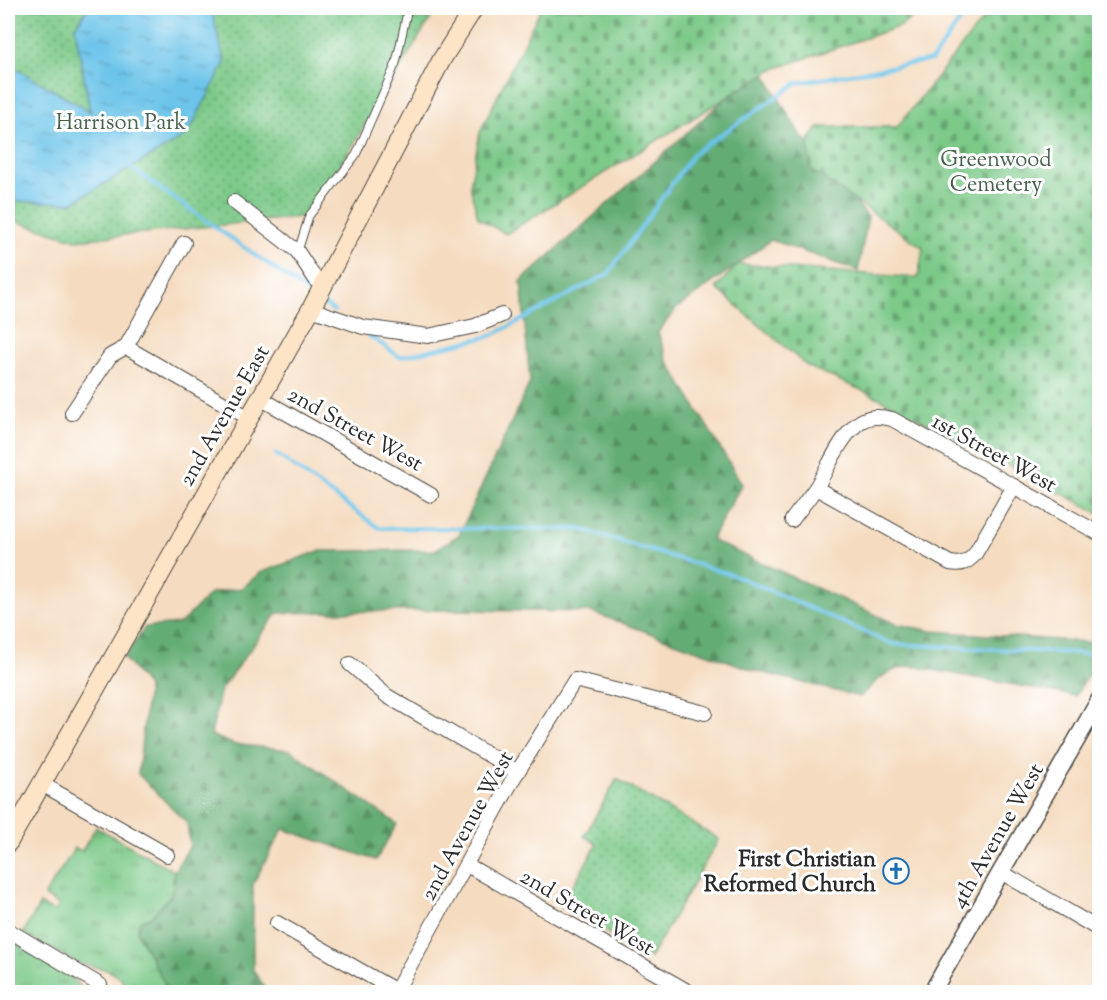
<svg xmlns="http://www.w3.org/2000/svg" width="1107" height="1000" font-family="'Sorts Mill Goudy',serif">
<defs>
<pattern id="grass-tufts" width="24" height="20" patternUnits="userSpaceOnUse" patternTransform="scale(1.5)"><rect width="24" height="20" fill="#7bc988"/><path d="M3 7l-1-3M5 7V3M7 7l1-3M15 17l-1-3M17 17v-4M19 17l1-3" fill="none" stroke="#65a36f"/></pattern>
<pattern id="forest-firs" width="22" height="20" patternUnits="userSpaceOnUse" patternTransform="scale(1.5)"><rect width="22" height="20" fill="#64ad74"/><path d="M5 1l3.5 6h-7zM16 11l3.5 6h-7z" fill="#538d5f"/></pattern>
<pattern id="cemetery-stones" width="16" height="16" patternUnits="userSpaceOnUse" patternTransform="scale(1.5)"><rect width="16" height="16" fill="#7bc988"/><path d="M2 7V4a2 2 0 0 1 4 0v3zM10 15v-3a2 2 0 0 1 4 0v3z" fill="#65a36f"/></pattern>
<pattern id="park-dots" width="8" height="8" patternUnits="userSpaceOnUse" patternTransform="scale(1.5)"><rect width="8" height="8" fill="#7bc988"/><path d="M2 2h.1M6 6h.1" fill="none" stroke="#65a36f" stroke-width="1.8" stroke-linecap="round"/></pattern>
<pattern id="water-ripples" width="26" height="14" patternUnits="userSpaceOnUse" patternTransform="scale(1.5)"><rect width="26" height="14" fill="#6cc4ea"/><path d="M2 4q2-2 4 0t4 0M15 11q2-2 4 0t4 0" fill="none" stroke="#599fbe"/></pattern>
</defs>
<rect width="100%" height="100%" fill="#fff"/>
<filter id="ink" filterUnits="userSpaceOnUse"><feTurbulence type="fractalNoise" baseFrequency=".0167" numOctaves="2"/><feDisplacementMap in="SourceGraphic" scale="12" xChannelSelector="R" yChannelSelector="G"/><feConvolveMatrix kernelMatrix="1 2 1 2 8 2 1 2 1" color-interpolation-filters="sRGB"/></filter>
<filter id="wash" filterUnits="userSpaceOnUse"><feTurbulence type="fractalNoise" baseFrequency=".008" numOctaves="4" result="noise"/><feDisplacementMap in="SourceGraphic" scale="24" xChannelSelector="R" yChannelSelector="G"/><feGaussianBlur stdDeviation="1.35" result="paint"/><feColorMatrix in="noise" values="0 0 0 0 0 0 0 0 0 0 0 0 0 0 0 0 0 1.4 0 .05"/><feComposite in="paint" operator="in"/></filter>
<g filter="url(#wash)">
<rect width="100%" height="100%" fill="#f5dcc0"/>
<path fill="url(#grass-tufts)" stroke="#537a5a" stroke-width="1.5" d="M96 827 174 871 172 894 151 917 141 920 137 932 169 992H122V979L108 970 77 963 23 933 40 904 55 912 59 905 44 896 75 848 82 851Z
M15 943 66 972 85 992H8V958Z"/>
<path fill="url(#forest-firs)" stroke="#486c50" stroke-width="1.5" d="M761 67 799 133 868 217 858 271 771 240 676 309 658 332 667 360 742 484 711 540 896 624 932 631 1100 643 1099 658 1075 696 911 666C886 669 877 680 860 697L756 671 591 612 457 610 277 613 221 689 211 735 233 744 290 750 397 824 376 860 283 829 253 884V970L268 992H169L137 932 141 920 151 917 172 894 174 871 190 846 187 823 138 774 148 687 124 658 145 627 180 624 211 593 242 588 260 573 319 551 435 550 459 535 530 382 521 281Z"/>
<path fill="url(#cemetery-stones)" stroke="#537a5a" stroke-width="1.5" d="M541 8H924L901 26 771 70 506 234 478 218 470 186 480 132Z
M1023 8H1099V513L879 398 807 366 716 288 738 264 918 278 923 248 810 169 809 140 819 127H897L985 17Z"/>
<path fill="url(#park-dots)" stroke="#537a5a" stroke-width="1.5" d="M8 8H437L309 216 77 240 8 219Z
M617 779 719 839 650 958 561 906 597 844 584 836Z"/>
<path fill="url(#water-ripples)" stroke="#4c788a" stroke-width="1.5" d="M88 8H211L225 63 187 135 72 203 8 201V64L90 111 75 27Z"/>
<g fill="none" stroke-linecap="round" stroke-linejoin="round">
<path stroke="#6cc4ea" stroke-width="4" d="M127 165 312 295
M320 301 334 311
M364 332 400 357 491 336 608 274 694 153 797 83 932 60 969 8
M276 454 379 528 580 529 739 577 892 644 1097 654"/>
</g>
</g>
<g filter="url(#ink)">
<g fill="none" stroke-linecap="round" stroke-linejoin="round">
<g stroke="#494641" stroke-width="9">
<path id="service" d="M298 251 309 216 356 155 396 63 408 8"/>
</g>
<g stroke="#494641" stroke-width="16">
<path id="minor" d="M234 202 297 251 322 289
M311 309 363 327 428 336 475 326 502 315
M126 347 249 418
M260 398 431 495
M72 413 110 356 126 347 184 243
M816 488 950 563C962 565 967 563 975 554L1014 486
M792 520C800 509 809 498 817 486 829 466 839 440 857 424 868 415 880 416 892 419L1100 534
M350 664 387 696 518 772
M42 784 167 855
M467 865 689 992
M1001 872 1100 930
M277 923 398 992
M8 930 100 985
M396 991 513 779 575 680 705 713"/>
</g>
<g stroke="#494641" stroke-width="19">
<path id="tertiary" d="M932 992 1100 699"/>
</g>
<g stroke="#494641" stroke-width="20">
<path id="secondary" d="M8 843 311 309 442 59 474 8"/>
</g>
<use href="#service" stroke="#fff" stroke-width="7"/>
<use href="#minor" stroke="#fff" stroke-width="14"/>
<use href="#tertiary" stroke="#fff" stroke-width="16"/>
<use href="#secondary" stroke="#fee4c6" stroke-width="18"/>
</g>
</g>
<defs>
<g id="church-ring" transform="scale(1.35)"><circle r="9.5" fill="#fff" stroke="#1f6fb2" stroke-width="1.5"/><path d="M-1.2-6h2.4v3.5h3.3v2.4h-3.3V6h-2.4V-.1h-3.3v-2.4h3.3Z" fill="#1f6fb2"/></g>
</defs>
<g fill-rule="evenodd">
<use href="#church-ring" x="896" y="871"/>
</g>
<g text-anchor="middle" stroke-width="6" stroke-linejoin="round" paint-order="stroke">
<g font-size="22" fill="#47624c" stroke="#fff">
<text x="121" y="129">Harrison Park</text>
<text x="996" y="166">Greenwood<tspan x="996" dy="25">Cemetery</tspan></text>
</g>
<g font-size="22" fill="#2b2b2b" stroke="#fff">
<text transform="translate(223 415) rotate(-60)" y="8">2nd Avenue East</text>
<text transform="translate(356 428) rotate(29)" y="8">2nd Street West</text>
<text transform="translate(995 452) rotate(29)" y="8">1st Street West</text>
<text transform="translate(466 825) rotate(-61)" y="8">2nd Avenue West</text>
<text transform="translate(996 835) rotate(-60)" y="8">4th Avenue West</text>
<text transform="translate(588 911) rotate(30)" y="8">2nd Street West</text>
</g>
<g font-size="22" font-weight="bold" fill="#2b2b2b" stroke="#fff" text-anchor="end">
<text x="876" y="866">First Christian<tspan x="876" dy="25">Reformed Church</tspan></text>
</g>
</g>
<rect width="1107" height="1000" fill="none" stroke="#fff" stroke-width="30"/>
</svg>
